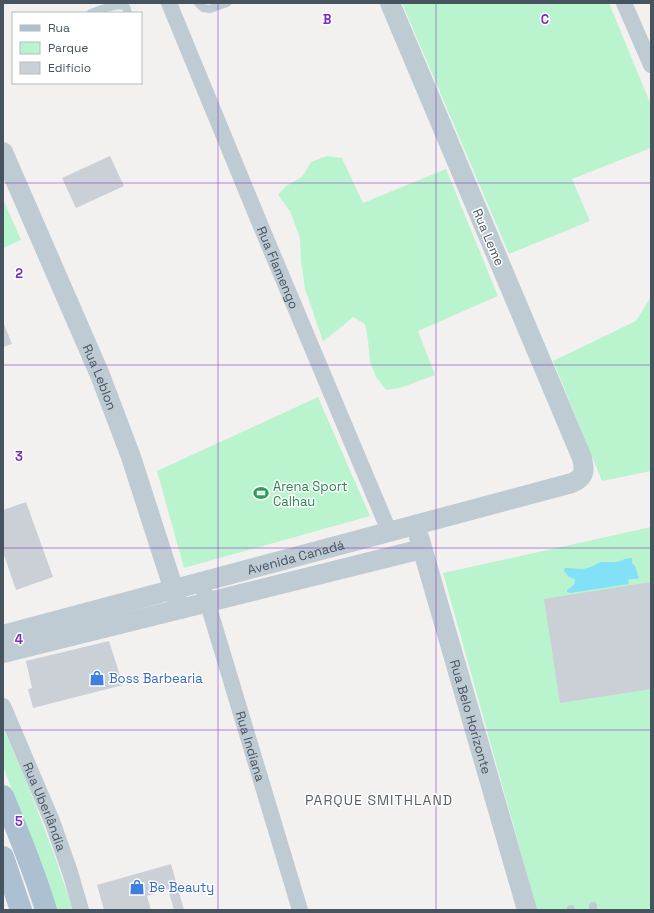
<svg xmlns="http://www.w3.org/2000/svg" width="654" height="913" font-family="'Space Grotesk',sans-serif">
<rect width="100%" height="100%" fill="#f3f0f0"/>
<path fill="#baf4cf" d="M402 3H609L651 105V148L572 179 590 221 509 254Z
M327 156 342 158 363 203 446 169 498 296 418 331 435 375 400 388 386 390 376 377 370 362 368 340 365 324 353 317 339 329 323 341 305 289 301 261 300 238 290 211 278 195 286 186 302 177 311 162Z
M3 199 21 240 3 248Z
M651 297V471L602 481 553 361 636 321Z
M318 397 370 516 184 568 157 471Z
M651 527V910H537L443 573Z
M3 727 27 783 54 854 73 910H56L35 850 3 766Z"/>
<path fill="#82e1f6" d="M632 558V563L635 566 639 578 636 579H629L628 582 629 584 570 593 567 592V590L574 585 575 579 569 577 564 571 565 568 583 569 591 567 600 562H617L625 559Z"/>
<path fill="#cbcfd6" d="M110 156 124 186 76 208 62 178Z
M3 322 12 344 3 347Z
M26 502 53 577 16 590 3 552V510Z
M650 582 651 592V689L560 703 544 599Z
M109 641 123 685 33 708 28 689 32 688 26 661Z
M171 864 184 910H174L168 889 147 896 151 910H104L97 885Z"/>
<g fill="none" stroke-linecap="round" stroke-linejoin="round">
<path stroke="#bfcbd3" stroke-width="8" d="M198 3 203 8 210 9 227 3
M91 13C99 10 118 2 126 7L128 13
M593 906V910
M571 909V910"/>
<g stroke="#bfcbd3" stroke-width="16">
<path id="s1" d="M169 3 265 236 389 531"/>
<path d="M624 3 651 65"/>
<path id="s2" d="M204 591 300 910"/>
<path id="s3" d="M3 706 52 821 70 872 81 910"/>
</g>
<g stroke="#bfcbd3" stroke-width="20">
<path id="s4" d="M3 152 100 375 131 457 180 609"/>
<path id="s5" d="M419 537 527 910"/>
<path id="s6" d="M3 635 572 483C585 477 585 471 582 458L390 3"/>
<path d="M3 653 422 549"/>
</g>
<path stroke="#adc0d2" stroke-width="22" d="M3 796C19 834 34 871 46 910
M3 857 21 910"/>
</g>
<path fill="none" stroke="#7b2cbf" stroke-width="1" stroke-opacity="0.55" d="M218 3V910M436 3V910M3 183H651M3 365H651M3 548H651M3 730H651"/>
<defs>
<g id="stadium-bare" transform="scale(1.2)"><path d="M0-5a6.5 5 0 1 0 0 10a6.5 5 0 1 0 0-10ZM-3.5-1.8h7v3.6h-7Z" fill="#2e9e5b" stroke="#fff" stroke-width="2.5" paint-order="stroke"/></g>
<g id="shop-bare" transform="scale(1.2)"><path d="M-5-2.5h2.3a2.7 3.5 0 0 1 5.4 0H5L5.5 6h-11ZM-1.5-2.5h3a1.5 2.3 0 0 0-3 0Z" fill="#3f7fe0" stroke="#fff" stroke-width="2.5" paint-order="stroke"/></g>
</defs>
<g fill-rule="evenodd">
<use href="#stadium-bare" x="261" y="493"/>
<use href="#shop-bare" x="97" y="678"/>
<use href="#shop-bare" x="137" y="887"/>
</g>
<g text-anchor="middle" stroke-width="3" stroke-linejoin="round" paint-order="stroke">
<g font-size="13" fill="#465460" stroke="#fff">
<text transform="translate(489 237) rotate(67)" y="5">Rua Leme</text>
<text dy="5" stroke="none"><textPath href="#s1" startOffset="286">Rua Flamengo</textPath></text>
<text dy="5" stroke="none"><textPath href="#s4" startOffset="245">Rua Leblon</textPath></text>
<text dy="5" stroke="none"><textPath href="#s6" startOffset="303">Avenida Canadá</textPath></text>
<text dy="5" stroke="none"><textPath href="#s5" startOffset="187">Rua Belo Horizonte</textPath></text>
<text dy="5" stroke="none"><textPath href="#s2" startOffset="162">Rua Indiana</textPath></text>
<text dy="5" stroke="none"><textPath href="#s3" startOffset="109">Rua Uberlândia</textPath></text>
</g>
<g font-size="13" fill="#27864d" stroke="#fff" text-anchor="start">
<text x="273" y="491">Arena Sport<tspan x="273" dy="15">Calhau</tspan></text>
</g>
<g font-size="13" fill="#366cbe" stroke="#fff" text-anchor="start">
<text x="109" y="683">Boss Barbearia</text>
<text x="149" y="892">Be Beauty</text>
</g>
<g font-size="14" letter-spacing="1" fill="#5b6066" stroke="#fff">
<text x="379" y="805">PARQUE SMITHLAND</text>
</g>
</g>
<g font-size="13" text-anchor="middle" font-weight="bold" fill="#7b2cbf" stroke="#fff" stroke-width="3" stroke-linejoin="round" paint-order="stroke">
<text x="327" y="24">B</text>
<text x="545" y="24">C</text>
<text x="19" y="278">2</text>
<text x="19" y="461">3</text>
<text x="19" y="644">4</text>
<text x="19" y="826">5</text>
</g>
<rect width="654" height="913" fill="none" stroke="#465460" stroke-width="8"/>
<rect x="12" y="12" width="130" height="72" fill="#ffffff" stroke="#b5bbbf"/>
<rect x="20" y="25" width="20" height="6" fill="#adc0d2" stroke="#b5bbbf"/>
<text x="48" y="32" font-size="12" fill="#465460">Rua</text>
<rect x="20" y="42" width="20" height="12" fill="#baf4cf" stroke="#b5bbbf"/>
<text x="48" y="52" font-size="12" fill="#465460">Parque</text>
<rect x="20" y="62" width="20" height="12" fill="#cbcfd6" stroke="#b5bbbf"/>
<text x="48" y="72" font-size="12" fill="#465460">Edifício</text>
</svg>
